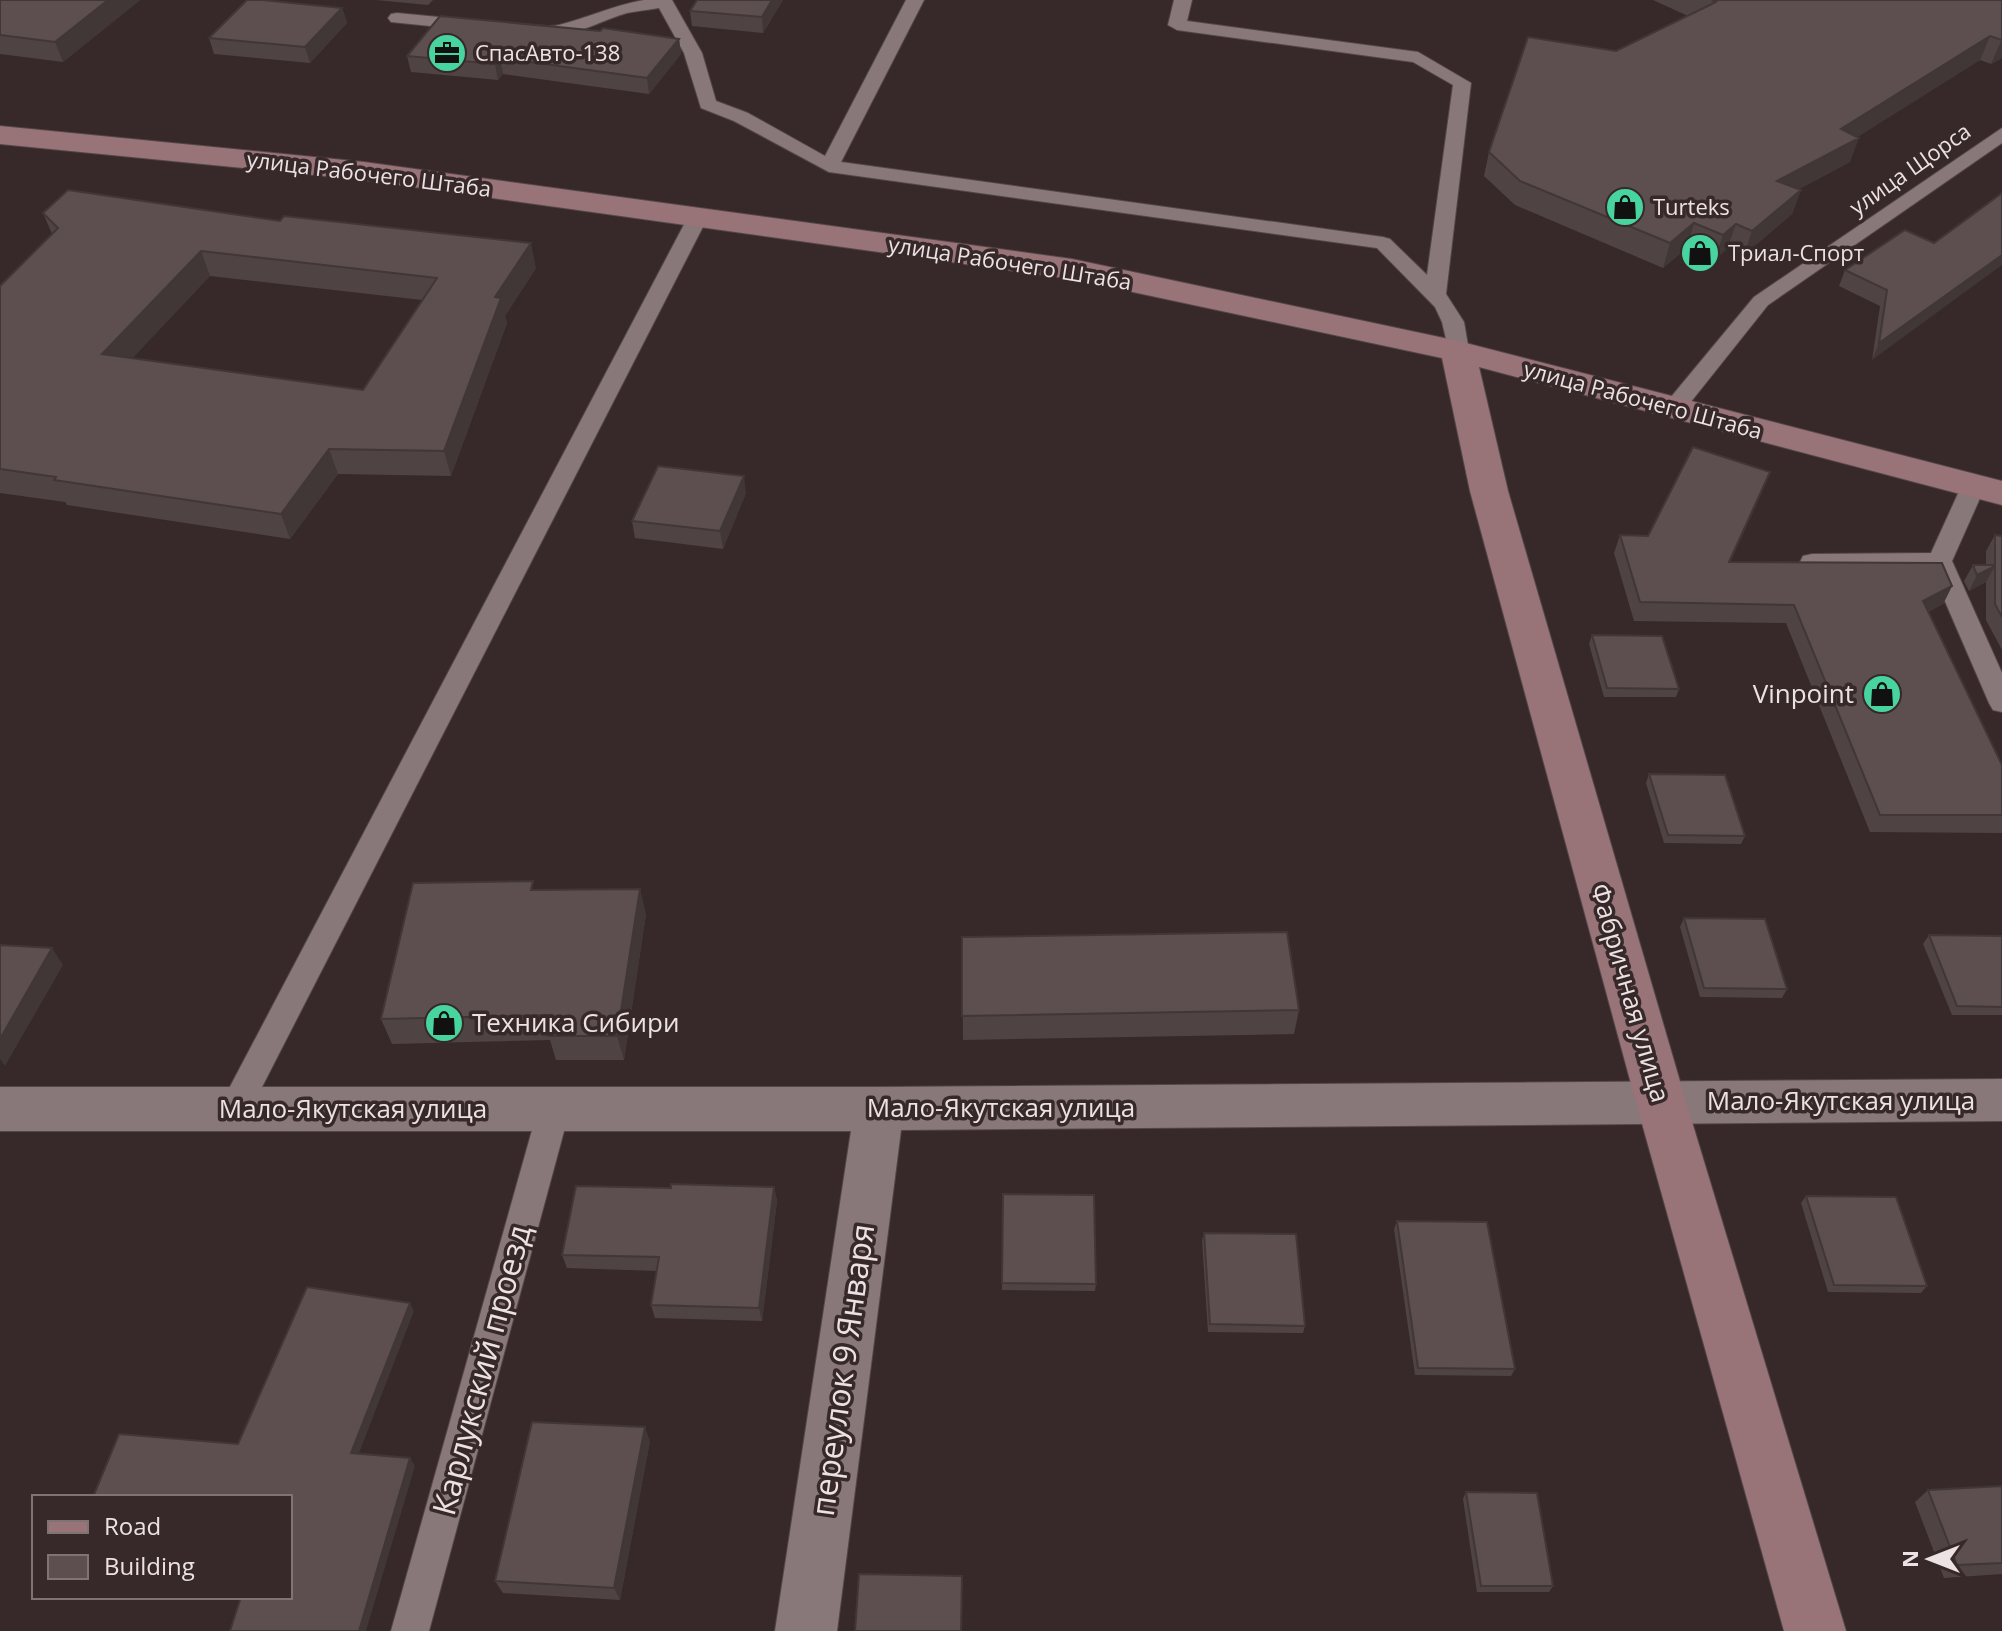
<svg xmlns="http://www.w3.org/2000/svg" width="2002" height="1631" font-family="'Open Sans',sans-serif">
<rect width="100%" height="100%" fill="#37292a"/>
<g fill="none" stroke-linecap="round" stroke-linejoin="round">
<g stroke="#544749" stroke-width="2">
<path id="lane" d="M644 0H672L702 53 716 101 748 113 825 156 906 0H924L841 162 1383 237 1390 239 1427 275 1453 85 1413 62 1177 30 1168 25 1174 0H1192L1187 21 1418 52 1471 83 1446 294 1464 322 1469 351 1458 358 1450 356 1442 322 1435 307 1377 248 829 172 734 121 701 108 684 53 659 8C648 10 637 11 627 13 600 20 547 52 523 30 533 21 546 29 559 25 588 18 614 5 644 0Z
M397 13 470 20 479 25 470 30 391 22 388 18 391 14Z
M2002 128V143L1768 305 1682 413H1666L1663 408 1666 403 1754 297Z
M698 211 708 217 245 1120 234 1124 223 1120 218 1110 223 1100 688 217Z
M1973 479 1981 482 1985 487 1952 561 2002 673V712L1993 710 1989 703 1931 569 1812 570 1803 568 1800 562 1803 556 1812 554 1931 553 1961 487 1965 482Z
M554 1095 565 1099 570 1109 429 1631H391L538 1109 543 1099Z"/>
</g>
<g stroke="#544749" stroke-width="2">
<path id="street" d="M2002 1079V1121L901 1130 837 1631H775L851 1131H0V1087H879Z"/>
</g>
<g stroke="#544749" stroke-width="2">
<path id="secondary" d="M0 126 364 162 1072 259 1458 341 2002 481V505L1479 367 1508 491 1686 1102 1846 1631H1784L1636 1102 1470 491 1442 358 1072 279 364 180 0 144Z"/>
</g>
<use href="#lane" fill="#897879" fill-rule="evenodd"/>
<use href="#street" fill="#897879" fill-rule="evenodd"/>
<use href="#secondary" fill="#987377" fill-rule="evenodd"/>
</g>
<path fill="#504344" fill-rule="evenodd" d="M0 0H140L63 62 0 54Z
M376 0H433L428 5Z
M783 0 763 33 692 26 690 11Z
M1653 0H2002V58L1991 64 1980 60 1857 137 1850 162 1799 189 1801 190 1792 214 1744 255 1727 249 1715 259 1687 248 1663 268 1515 205 1484 176 1489 152 1616 51 1688 16Z
M342 8 347 23 310 63 214 54 209 38Z
M679 39 681 54 649 94 503 74 498 80 411 72 407 56Z
M43 213 536 268 505 316 507 323 451 476 338 474 290 539 67 505 65 502 0 493V286L52 234ZM210 276 422 300 363 390 132 358Z
M1934 243 1872 360 1880 306 1839 286 1845 270Z
M1770 472 1730 562 1952 586 1943 604 1928 612 2002 765V833L1870 832 1786 623 1634 621 1614 553 1620 535 1648 536Z
M746 493 723 549 635 538 632 521Z
M1995 535 2002 536V650L1986 620V582L1969 591 1964 581 1973 565H1986V551Z
M1592 635 1679 689 1676 697H1604L1589 644Z
M1649 774 1745 836 1741 844 1664 843 1646 783Z
M536 890 646 914 624 1060H556L550 1040 392 1044 381 1019Z
M1684 918 1787 989 1782 998 1700 997 1680 927Z
M1929 935 2002 936V1015H1952L1923 944Z
M962 937 1299 1010 1294 1034 963 1040Z
M774 1187 777 1201 762 1321 655 1318 651 1305 657 1271 567 1268 562 1255 671 1188Z
M1003 1194 1096 1284 1095 1291 1002 1290Z
M1806 1196 1927 1286 1921 1293 1828 1292 1801 1203Z
M1397 1221 1515 1369 1511 1376 1415 1375 1394 1229Z
M1204 1233 1305 1326 1303 1333 1208 1332 1202 1240Z
M650 1441 620 1600 503 1593 495 1581Z
M2002 1486V1574L1944 1578 1915 1502 1928 1490Z
M1466 1492 1553 1586 1549 1592H1477L1463 1499Z"/>
<path fill="#413737" d="M108 0H140L63 62 55 42Z
M772 0H783L763 33 762 17Z
M342 8 347 23 310 63 305 47Z
M1990 36 1980 60 1840 148 1859 138 1850 162 1768 205 1777 181 1841 129Z
M679 39 681 54 649 94 647 78Z
M2002 40V58L1991 64 2001 41Z
M500 58 503 74 498 80 495 64Z
M1801 190 1792 214 1744 255 1752 231Z
M1694 223 1687 248 1663 268 1670 243Z
M1736 224 1727 249 1715 259 1723 235Z
M531 243 536 268 505 316 507 323 451 476 444 451 495 297Z
M201 251 210 276 113 379 102 354Z
M2002 255V265L1872 360 1879 343Z
M329 449 338 474 290 539 281 514Z
M1770 472 1763 490 1722 580 1729 562Z
M744 476 746 493 723 549 720 531Z
M1995 566 1986 582 1969 591 1977 575Z
M1952 586 1943 604 1913 619 1923 601Z
M640 889 646 914 624 1060 617 1036Z
M52 948 63 965 5 1066 0 1059V1039Z
M774 1187 777 1201 762 1321 759 1308Z
M410 1303 414 1311 356 1461 351 1453Z
M645 1427 650 1441 620 1600 614 1588Z
M410 1458 415 1466 366 1631H359Z"/>
<path fill="#5d4e4f" stroke="#413737" stroke-width="2" fill-rule="evenodd" d="M0 0H108L55 42 0 35Z
M247 0H262L342 8 305 47 209 38Z
M697 0H772L762 17 690 11Z
M1712 0H2002V40L1990 36 1841 129 1859 138 1777 181 1801 190 1752 231 1736 224 1723 235 1694 223 1670 243 1520 181 1489 152 1528 37 1616 51 1716 2Z
M440 16 600 31 603 28 679 39 647 78 500 58 495 64 407 56Z
M68 190 280 221 284 216 531 243 495 297 501 298 444 451 329 449 281 514 54 480 56 477 0 469V286L58 228 43 213ZM201 251 437 278 363 390 102 354Z
M2002 193V255L1879 343 1887 290 1845 270 1905 230 1934 243Z
M1693 447 1770 472 1729 562 1942 563 1952 586 1923 601 2002 765V815H1880L1794 605 1640 602 1620 535 1648 536Z
M658 466 744 476 720 531 632 521Z
M1995 535 2002 536V617L1995 604V566L1977 575 1973 565H1995Z
M1592 635 1662 636 1679 689 1607 688Z
M1649 774 1725 775 1745 836 1668 835Z
M533 881 531 890 640 889 617 1036H548L552 1015 381 1019 413 883Z
M1684 918 1765 919 1787 989 1704 988Z
M1287 932 1299 1010 962 1016V937Z
M1929 935 2002 936V1007L1957 1006Z
M0 945 52 948 0 1039Z
M671 1184 774 1187 759 1308 651 1305 659 1257 562 1255 576 1186 671 1188Z
M1003 1194 1094 1195 1096 1284 1002 1283Z
M1806 1196 1896 1197 1927 1286 1834 1285Z
M1397 1221 1487 1222 1515 1369 1418 1368Z
M1204 1233 1296 1234 1305 1326 1210 1324Z
M307 1287 410 1303 351 1453 410 1458 359 1631H230L241 1597H290V1497H93L119 1434 238 1444Z
M532 1422 645 1427 614 1588 495 1581Z
M2002 1486V1563L1957 1565 1928 1490Z
M1466 1492 1537 1493 1553 1586H1481Z
M859 1574 962 1576 961 1631H855Z"/>
<defs>
<g id="office-disc" transform="scale(2)"><circle r="9.5" fill="#47d49e" stroke="#37292a"/><path d="M-6-3h4V-5.5h4V-3h4V5H-6ZM-1-4.5V-3h2v-1.5ZM-6 0V1H6V0Z" fill="#111"/></g>
<g id="shop-disc" transform="scale(2)"><circle r="9.5" fill="#47d49e" stroke="#37292a"/><path d="M-5-2.5h2.3a2.7 3.5 0 0 1 5.4 0H5L5.5 6h-11ZM-1.5-2.5h3a1.5 2.3 0 0 0-3 0Z" fill="#111"/></g>
</defs>
<g fill-rule="evenodd">
<use href="#office-disc" x="447" y="53"/>
<use href="#shop-disc" x="1625" y="207"/>
<use href="#shop-disc" x="1700" y="253"/>
<use href="#shop-disc" x="1882" y="694"/>
<use href="#shop-disc" x="444" y="1023"/>
</g>
<g text-anchor="middle" stroke-width="7" stroke-linejoin="round" paint-order="stroke">
<g font-size="22" fill="#ece2e3" stroke="#37292a" text-anchor="start">
<text x="475" y="61">СпасАвто-138</text>
<text x="1653" y="215">Turteks</text>
<text x="1728" y="261">Триал-Спорт</text>
</g>
<g font-size="22" fill="#ece2e3" stroke="#37292a">
<text transform="translate(1910 169) rotate(-35)" y="8">улица Щорса</text>
<text transform="translate(369 174) rotate(7)" y="8">улица Рабочего Штаба</text>
<text transform="translate(1010 263) rotate(9)" y="8">улица Рабочего Штаба</text>
<text transform="translate(1643 400) rotate(15)" y="8">улица Рабочего Штаба</text>
</g>
<g font-size="26" fill="#ece2e3" stroke="#37292a" text-anchor="end">
<text x="1854" y="703">Vinpoint</text>
<text x="472" y="1032" text-anchor="start">Техника Сибири</text>
</g>
<g font-size="26" fill="#ece2e3" stroke="#37292a">
<text transform="translate(1630 993) rotate(74)" y="9">Фабричная улица</text>
<text x="1841" y="1110">Мало-Якутская улица</text>
<text x="1001" y="1117">Мало-Якутская улица</text>
<text x="353" y="1118">Мало-Якутская улица</text>
</g>
<g font-size="32" fill="#ece2e3" stroke="#37292a">
<text transform="translate(482 1370) rotate(-75)" y="11">Карлукский проезд</text>
<text transform="translate(843 1370) rotate(-82)" y="11">переулок 9 Января</text>
</g>
</g>
<rect x="32" y="1495" width="260" height="104" fill="#37292a" stroke="#7f7374" stroke-width="2"/>
<rect x="48" y="1521" width="40" height="12" fill="#987377" stroke="#7f7374" stroke-width="2"/>
<text x="104" y="1535" font-size="24" fill="#ece2e3">Road</text>
<rect x="48" y="1555" width="40" height="24" fill="#5d4e4f" stroke="#7f7374" stroke-width="2"/>
<text x="104" y="1575" font-size="24" fill="#ece2e3">Building</text>
<g transform="translate(1930 1559) rotate(270)" stroke="#37292a" stroke-width="6" paint-order="stroke">
<path d="M0-6L14 30L0 20L-14 30Z" fill="#ece2e3"/>
<text y="-12" font-size="22" font-weight="bold" text-anchor="middle" fill="#ece2e3">N</text>
</g>
</svg>
